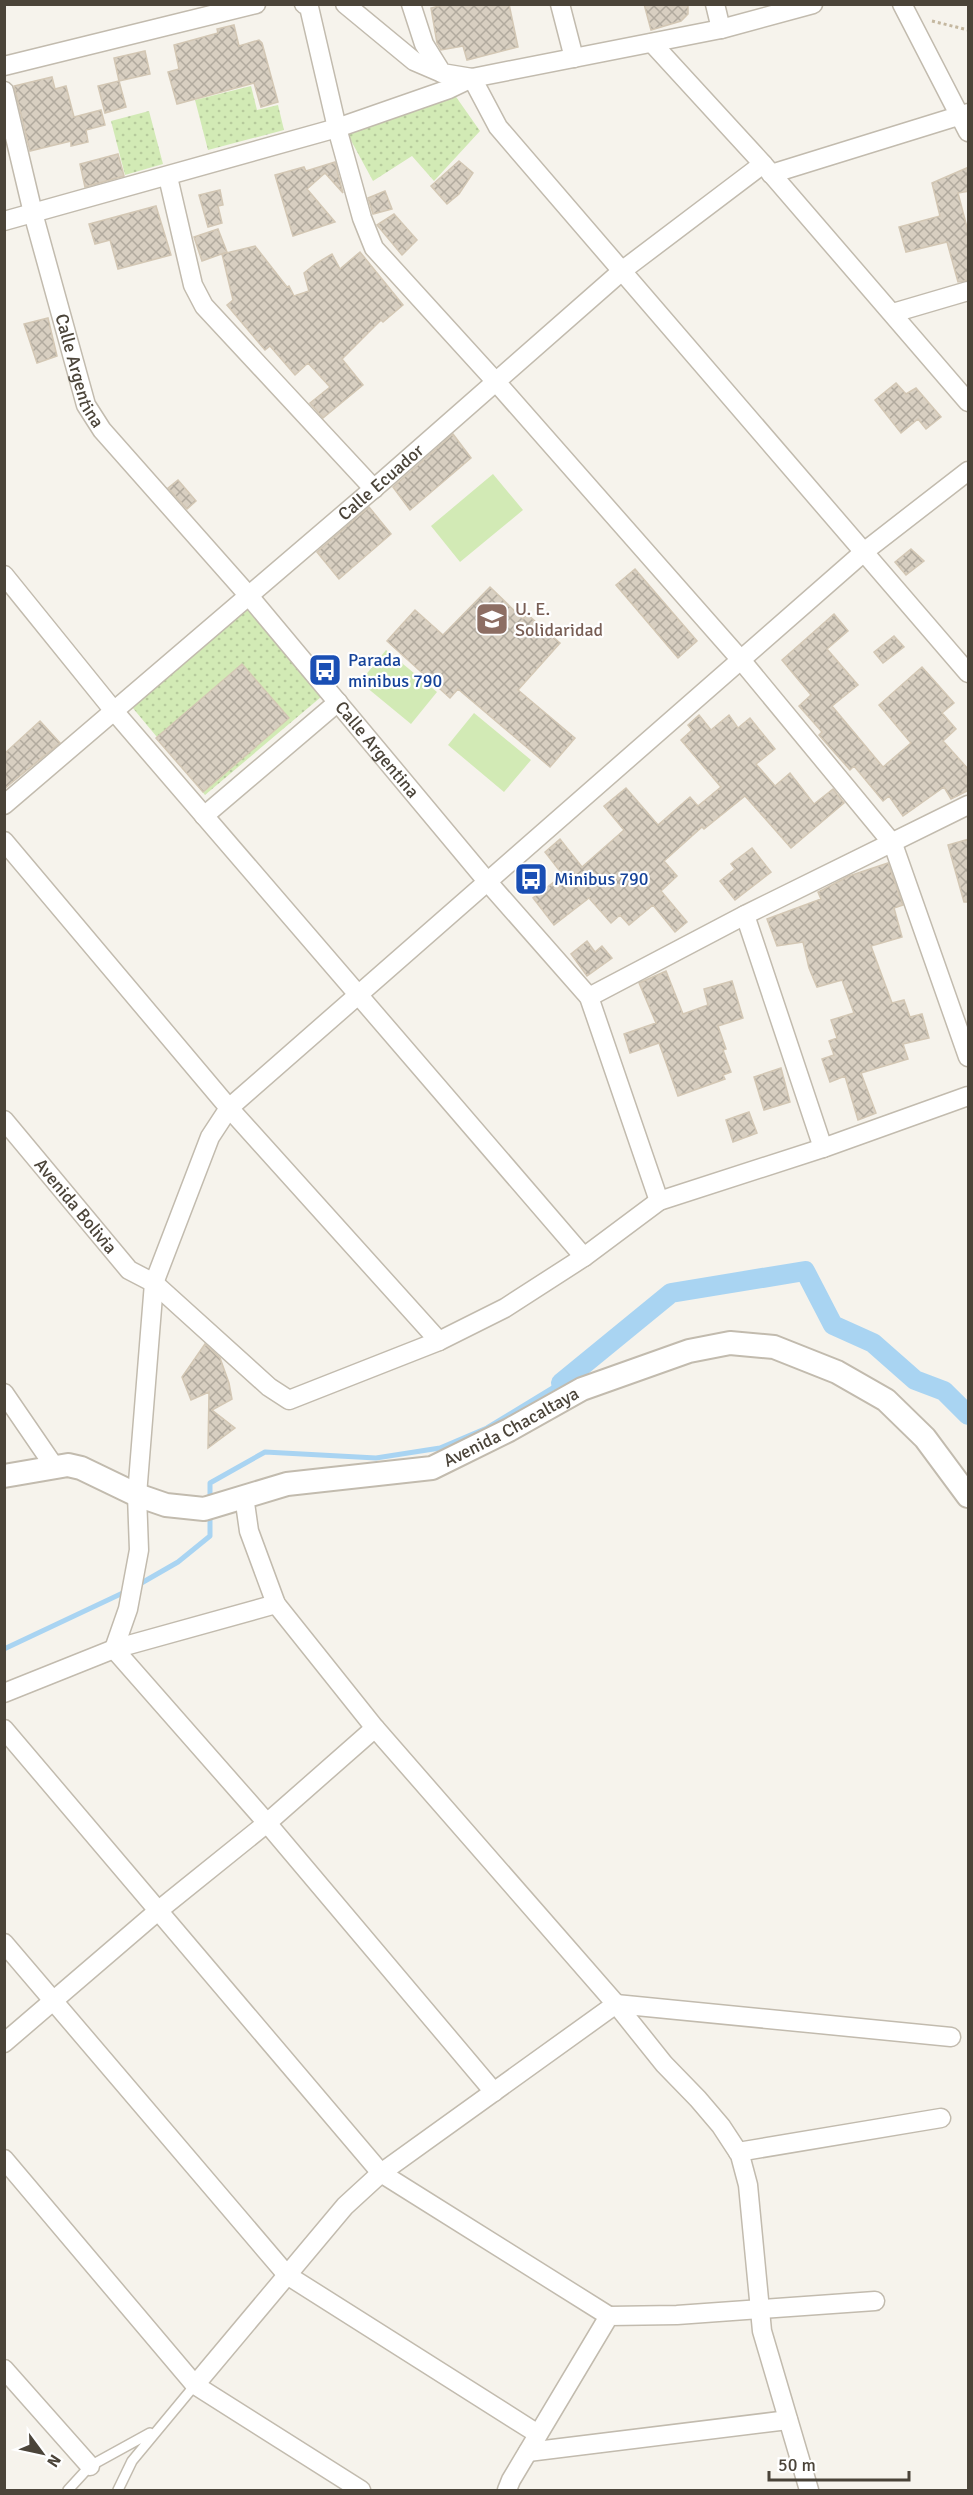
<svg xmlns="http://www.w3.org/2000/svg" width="973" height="2495" font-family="Signika,sans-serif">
<defs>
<pattern id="green-dots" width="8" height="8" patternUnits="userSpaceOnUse" patternTransform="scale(1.5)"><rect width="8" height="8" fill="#d2eab5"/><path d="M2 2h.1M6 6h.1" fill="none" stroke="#b6ca9c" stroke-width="1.8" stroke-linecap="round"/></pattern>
<pattern id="building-cross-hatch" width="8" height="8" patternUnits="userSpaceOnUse" patternTransform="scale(1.5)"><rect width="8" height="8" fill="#d8cfc1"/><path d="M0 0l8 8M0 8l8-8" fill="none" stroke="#b1aa9e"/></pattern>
</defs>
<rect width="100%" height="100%" fill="#f6f3ec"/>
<path fill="url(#green-dots)" d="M251 86 257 110 278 105 284 130 208 150 195 100Z
M454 94 480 131 434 181 412 156 373 181 348 135Z
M149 111 163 164 125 175 111 121Z
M248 609 321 697 205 795 132 707Z"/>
<path fill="#d2eab5" d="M493 474 523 510 460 562 431 526Z
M386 650 437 692 411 724 360 682Z
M474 713 531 760 504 792 448 745Z"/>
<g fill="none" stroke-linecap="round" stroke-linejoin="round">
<path stroke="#a9d4f2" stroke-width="5" d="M210 1500V1483L265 1452 376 1458 440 1448 487 1428 561 1383
M138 1585 178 1562 210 1536V1512
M4 1649 127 1591"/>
<path stroke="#a9d4f2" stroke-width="20" d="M561 1383 671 1293 805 1271 833 1325 873 1343 915 1380 944 1391 968 1415"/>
</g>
<path fill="url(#building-cross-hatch)" stroke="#d3c7b4" stroke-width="1.5" d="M447 4H509L518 47 467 60 463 46 441 50 437 43 431 8Z
M644 4H688V14L681 21 651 30Z
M234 25 239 46 259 40 262 43 278 102 261 107 254 83 177 104 168 72 179 69 174 45 218 33 217 29Z
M145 51 150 74 119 81 126 107 105 113 98 86 119 81 114 58Z
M52 77 55 89 66 86 74 117 101 110 105 125 86 130 88 142 71 146V141L30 151 14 86Z
M118 154 124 176 85 187 80 164Z
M459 161 473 173 459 194 447 204 431 186Z
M335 162 343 193 325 173 307 189 335 222 293 236 275 175 304 167 306 171Z
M969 167V191L958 193 969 235V280L958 282 947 242 906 252 899 227 940 216 932 183Z
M220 190 223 205 218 206 222 223 208 227 199 195Z
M385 191 392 209 373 214 368 198Z
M156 206 171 255 118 269 110 240 95 244 89 224Z
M394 214 417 240 402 255 377 225Z
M218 229 227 252 202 261 194 237Z
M255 246 287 287 289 286 294 296 309 291 304 273 315 264 332 254 340 269 360 252 403 305 383 322 381 320 342 359 363 385 323 418 310 403 330 387 308 363 295 375 270 346 265 350 227 305 233 300 222 254Z
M48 318 57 356 37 363 24 324Z
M896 383 906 394 916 388 941 417 926 429 918 419 901 433 875 400Z
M453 434 471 458 410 510 393 487Z
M178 480 196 501 187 509 168 488Z
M369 507 391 534 339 579 317 552Z
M911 549 924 561 906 575 895 562Z
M635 569 697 641 678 658 616 585Z
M490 587 523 619 527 614 560 643 518 690 575 738 550 767 458 689 450 698 387 641 415 610 443 635Z
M834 614 848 631 827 649 858 685 832 706 883 767 911 743 879 705 922 667 954 703 942 713 956 729 943 741 969 770V790L951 799 944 787 903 816 889 796 883 801 854 766 850 770 819 735 822 732 799 706 811 695 782 660Z
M894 636 904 647 883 663 874 652Z
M242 664 289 718 203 792 156 738Z
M699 715 711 730 729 715 738 728 750 718 775 749 756 764 775 786 790 773 814 804 833 789 844 803 791 848 745 796 704 829 702 827 664 861 677 876 661 891 687 922 675 932 653 905 629 925 620 915 611 923 589 898 554 925 533 898 563 875 545 852 560 839 582 867 624 830 604 806 626 788 658 825 690 797 698 806 721 787 681 740 692 730 688 725Z
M40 721 60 743 4 789V754Z
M969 839V902H964L948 845Z
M752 848 771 872 735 900 720 881 735 869 731 864Z
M888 863 903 905 894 908 902 937 871 946 892 1003 904 1000 910 1017 922 1014 929 1038 903 1044 908 1059 861 1073 876 1113 858 1120 845 1076 830 1082 822 1059 834 1055 829 1041 837 1038 831 1020 854 1013 842 980 817 987 809 968 803 942 777 946 767 919 821 899 818 892 849 876Z
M587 941 595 952 602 946 612 958 587 976 571 954Z
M666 971 683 1014 708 1005 704 989 732 981 743 1018 718 1026 726 1049 723 1050 731 1072 723 1075 725 1079 678 1096 659 1043 630 1053 624 1034 656 1023 639 983Z
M781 1068 790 1102 764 1110 754 1077Z
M749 1112 757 1133 733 1142 726 1120Z
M205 1344 220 1358 229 1383 232 1399 212 1410 235 1428 208 1448 209 1392 191 1400 182 1377Z"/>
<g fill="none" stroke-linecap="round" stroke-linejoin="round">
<g stroke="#c2bbae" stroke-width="12">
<path id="service" d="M68 2490 90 2466 150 2433
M118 2490 132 2461 195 2385"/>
</g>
<g stroke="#c2bbae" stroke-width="21">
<g id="minor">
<path d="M304 4 309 7 337 128 362 218 374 248 497 383 741 660 893 844 968 1057"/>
<path d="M345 4 414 61 442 73"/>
<path d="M411 4 424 44 442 73 472 78 498 127 968 673"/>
<path d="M560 4 574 58"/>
<path d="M715 4 721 29"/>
<path d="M902 4 968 132"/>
<path d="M652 43 763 164 968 402"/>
<path d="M4 66 256 4"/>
<path id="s1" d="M4 91 33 213 86 405 102 430 249 596 486 880 589 997 659 1201"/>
<path d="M771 174 968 113"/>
<path d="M168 177 193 285 204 306 374 489"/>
<path d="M4 221 337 128 449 89 472 78 721 29 813 4"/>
<path d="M893 313 968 291"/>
<path d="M4 575 114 711 584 1257"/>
<path id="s2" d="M4 805 385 479 623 270 763 164"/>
<path d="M204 816 338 702"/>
<path d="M4 841 229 1108 439 1341"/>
<path d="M745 915 823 1148"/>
<path d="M589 997 745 915 968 805"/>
<path id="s3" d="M4 1120 129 1270 154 1283 269 1387 289 1400 439 1341 505 1308 584 1257 659 1201 823 1148 968 1096"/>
<path d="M4 1393 54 1466"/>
<path d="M244 1496 249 1531 276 1604 375 1728 616 2004 664 2064 698 2099 721 2126 740 2155 748 2185 762 2331 809 2490"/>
<path d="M4 1693 114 1649 276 1604"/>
<path d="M4 1729 381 2173 609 2316"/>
<path d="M4 1943 287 2275 538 2434"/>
<path d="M4 2043 159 1910 267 1823 375 1728"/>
<path d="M494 2092 267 1823 114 1649 128 1609 139 1550 137 1495 154 1283 210 1137 229 1108 865 551 968 471"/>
<path d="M738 2152 941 2118"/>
<path d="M4 2159 195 2385 361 2490"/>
<path d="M4 2369 90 2466"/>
<path d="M195 2385 345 2206 381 2173 616 2004 951 2037"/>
<path d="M528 2452 788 2420"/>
<path d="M507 2490 511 2480 609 2316 677 2315 875 2301"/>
</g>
</g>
<g stroke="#c2bbae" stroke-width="26">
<g id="tertiary">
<path id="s4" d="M4 1476 68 1465 81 1468 137 1495 166 1505 204 1509 287 1484 432 1468 509 1430 582 1389 689 1351 730 1343 774 1347 837 1372 886 1400 925 1438 968 1496"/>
</g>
</g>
<path stroke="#c4b79f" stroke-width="3" stroke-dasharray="3 3" stroke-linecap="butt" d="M932 21 968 30"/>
<use href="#service" stroke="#fff" stroke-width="9"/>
<use href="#minor" stroke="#fff" stroke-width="18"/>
<use href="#tertiary" stroke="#fff" stroke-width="22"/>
</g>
<defs>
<g id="school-square" transform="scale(1.725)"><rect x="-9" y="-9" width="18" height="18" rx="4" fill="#8d6e63" stroke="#fff"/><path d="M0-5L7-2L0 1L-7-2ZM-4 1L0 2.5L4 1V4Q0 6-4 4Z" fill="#fff"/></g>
<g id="bus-square" transform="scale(1.725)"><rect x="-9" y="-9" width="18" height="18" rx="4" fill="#1a4fb4" stroke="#fff"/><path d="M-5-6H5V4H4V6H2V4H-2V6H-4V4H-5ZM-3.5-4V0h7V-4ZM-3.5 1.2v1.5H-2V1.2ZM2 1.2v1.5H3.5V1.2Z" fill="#fff"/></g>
</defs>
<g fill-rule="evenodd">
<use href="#school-square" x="492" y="619"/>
<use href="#bus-square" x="325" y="670"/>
<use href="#bus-square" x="531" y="879"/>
</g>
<g text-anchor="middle" stroke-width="4.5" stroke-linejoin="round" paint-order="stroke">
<g font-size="18" fill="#4b4439" stroke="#fff">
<text dy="6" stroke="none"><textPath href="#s1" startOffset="290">Calle Argentina</textPath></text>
<text dy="6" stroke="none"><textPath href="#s2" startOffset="496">Calle Ecuador</textPath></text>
<text dy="6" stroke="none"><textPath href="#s1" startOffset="776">Calle Argentina</textPath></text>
<text dy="6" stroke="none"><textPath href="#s3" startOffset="112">Avenida Bolivia</textPath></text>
<text dy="6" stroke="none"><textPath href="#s4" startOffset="531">Avenida Chacaltaya</textPath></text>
</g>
<g font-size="18" fill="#785e54" stroke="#fff" text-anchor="start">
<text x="515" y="615">U. E.<tspan x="515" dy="21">Solidaridad</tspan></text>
</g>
<g font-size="18" fill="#164399" stroke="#fff" text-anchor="start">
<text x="348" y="666">Parada<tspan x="348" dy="21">minibus 790</tspan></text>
<text x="554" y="885">Minibus 790</text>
</g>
</g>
<rect width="973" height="2495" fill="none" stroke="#4b4439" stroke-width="12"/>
<g transform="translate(42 2453) rotate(123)" stroke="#ffffff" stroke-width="4.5" paint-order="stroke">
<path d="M0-4.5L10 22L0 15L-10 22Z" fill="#4b4439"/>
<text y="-9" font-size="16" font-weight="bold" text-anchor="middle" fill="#4b4439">N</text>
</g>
<path d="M769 2471v9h140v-9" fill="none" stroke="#4b4439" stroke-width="3"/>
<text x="778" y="2471" font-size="18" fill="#4b4439" stroke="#ffffff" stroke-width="4.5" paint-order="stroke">50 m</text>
</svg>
